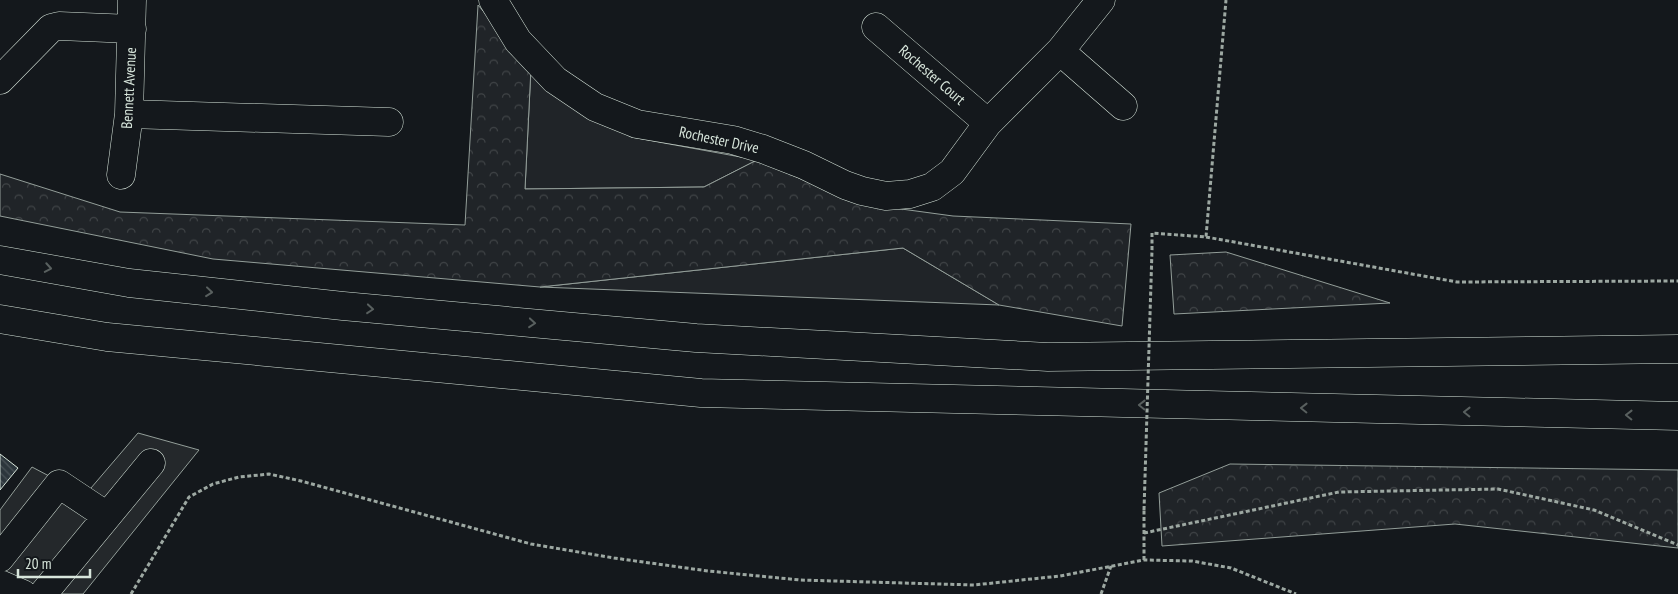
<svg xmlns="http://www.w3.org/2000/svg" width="1678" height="594" font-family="'PT Sans Narrow',sans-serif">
<defs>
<pattern id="forest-crowns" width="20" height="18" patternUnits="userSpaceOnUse" patternTransform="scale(1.25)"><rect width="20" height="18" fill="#202428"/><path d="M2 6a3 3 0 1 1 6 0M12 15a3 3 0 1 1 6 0" fill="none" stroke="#404447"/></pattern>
<pattern id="building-back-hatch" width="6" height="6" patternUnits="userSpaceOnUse" patternTransform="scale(1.25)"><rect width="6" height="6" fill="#2c363c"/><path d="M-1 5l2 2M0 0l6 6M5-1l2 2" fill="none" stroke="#4a5358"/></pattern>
</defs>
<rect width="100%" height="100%" fill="#14181c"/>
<path fill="#202428" stroke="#939e99" d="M531 68 591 115 631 137 757 160 704 187 525 189Z
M903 248 999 305 540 287Z"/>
<path fill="url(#forest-crowns)" stroke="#939e99" d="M478 5 531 68 525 189 704 187 757 160 857 203 953 216 1131 224 1122 326 999 305 903 248 540 287 213 259 0 216V174L120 212 465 225Z
M1226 252 1390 303 1174 314 1170 255Z
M1230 464 1678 470V548L1455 524 1162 546 1159 493Z"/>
<path fill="#24282b" stroke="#939e99" d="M138 433 199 450 83 594H0V510L32 467 85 495Z"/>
<path fill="url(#building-back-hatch)" stroke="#d8e6dc" d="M0 454 18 468 0 490Z"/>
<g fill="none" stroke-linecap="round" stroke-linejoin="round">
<g stroke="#d8e6dc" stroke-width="29">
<path id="minor" d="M493 0 518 41 555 80 595 107 637 124 733 140 763 149 804 165 845 185 862 191 886 196 910 194 932 187 952 172 988 123 1060 51 1101 0
M876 27 988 123
M1060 51 1123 106
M0 80 51 28 59 26 132 29
M129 114 389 122
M121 175 129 114 132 0
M0 558 59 484 107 516
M0 584 23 594
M43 594 151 463"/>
</g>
<g stroke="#d8e6dc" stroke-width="29">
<path id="highway" d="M0 260 129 283 343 306 696 338 1048 357 1678 349
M0 319 107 337 701 393 1678 416"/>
</g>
<path stroke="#9da8a2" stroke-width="3" stroke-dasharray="4 2.5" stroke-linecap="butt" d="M1206 237 1457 282 1678 281
M1152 250V233L1206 237 1226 0
M1144 533 1339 492 1498 489 1594 510 1678 545
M1144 560V510
M131 594 189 497 213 484 239 477 269 474 301 481 531 544 614 558 708 571 800 580 974 585 1060 576 1144 560 1192 561 1231 568 1296 594
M1101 594 1111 566"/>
<use href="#minor" stroke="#14181c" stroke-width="28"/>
<use href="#highway" stroke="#14181c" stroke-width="28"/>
<path stroke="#9da8a2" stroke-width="3" stroke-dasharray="4 2.5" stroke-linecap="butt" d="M1144 510 1152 250"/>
</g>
<defs><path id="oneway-chevron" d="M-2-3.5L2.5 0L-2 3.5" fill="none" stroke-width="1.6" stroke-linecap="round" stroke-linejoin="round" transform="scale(1.25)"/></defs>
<g stroke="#59605f">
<use href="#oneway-chevron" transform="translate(48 268) rotate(10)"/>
<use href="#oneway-chevron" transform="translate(209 292) rotate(6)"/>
<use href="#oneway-chevron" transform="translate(370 309) rotate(5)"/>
<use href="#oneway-chevron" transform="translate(532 323) rotate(5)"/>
<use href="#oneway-chevron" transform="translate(1142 405) rotate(-179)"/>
<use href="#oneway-chevron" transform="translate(1304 408) rotate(-179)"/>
<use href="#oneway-chevron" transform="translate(1467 412) rotate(-179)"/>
<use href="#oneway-chevron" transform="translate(1629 415) rotate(-179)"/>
</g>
<g text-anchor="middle" stroke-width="4" stroke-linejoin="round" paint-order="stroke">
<g font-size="15" fill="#d8e6dc" stroke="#14181c">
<text transform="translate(932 75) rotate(41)" y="5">Rochester Court</text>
<text transform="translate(129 88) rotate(-87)" y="5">Bennett Avenue</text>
<text transform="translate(719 140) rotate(12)" y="5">Rochester Drive</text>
</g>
</g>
<path d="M18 569v8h72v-8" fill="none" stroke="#d8e6dc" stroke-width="2.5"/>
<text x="25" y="569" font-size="15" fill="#d8e6dc" stroke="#14181c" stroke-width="4" paint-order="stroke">20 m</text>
</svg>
